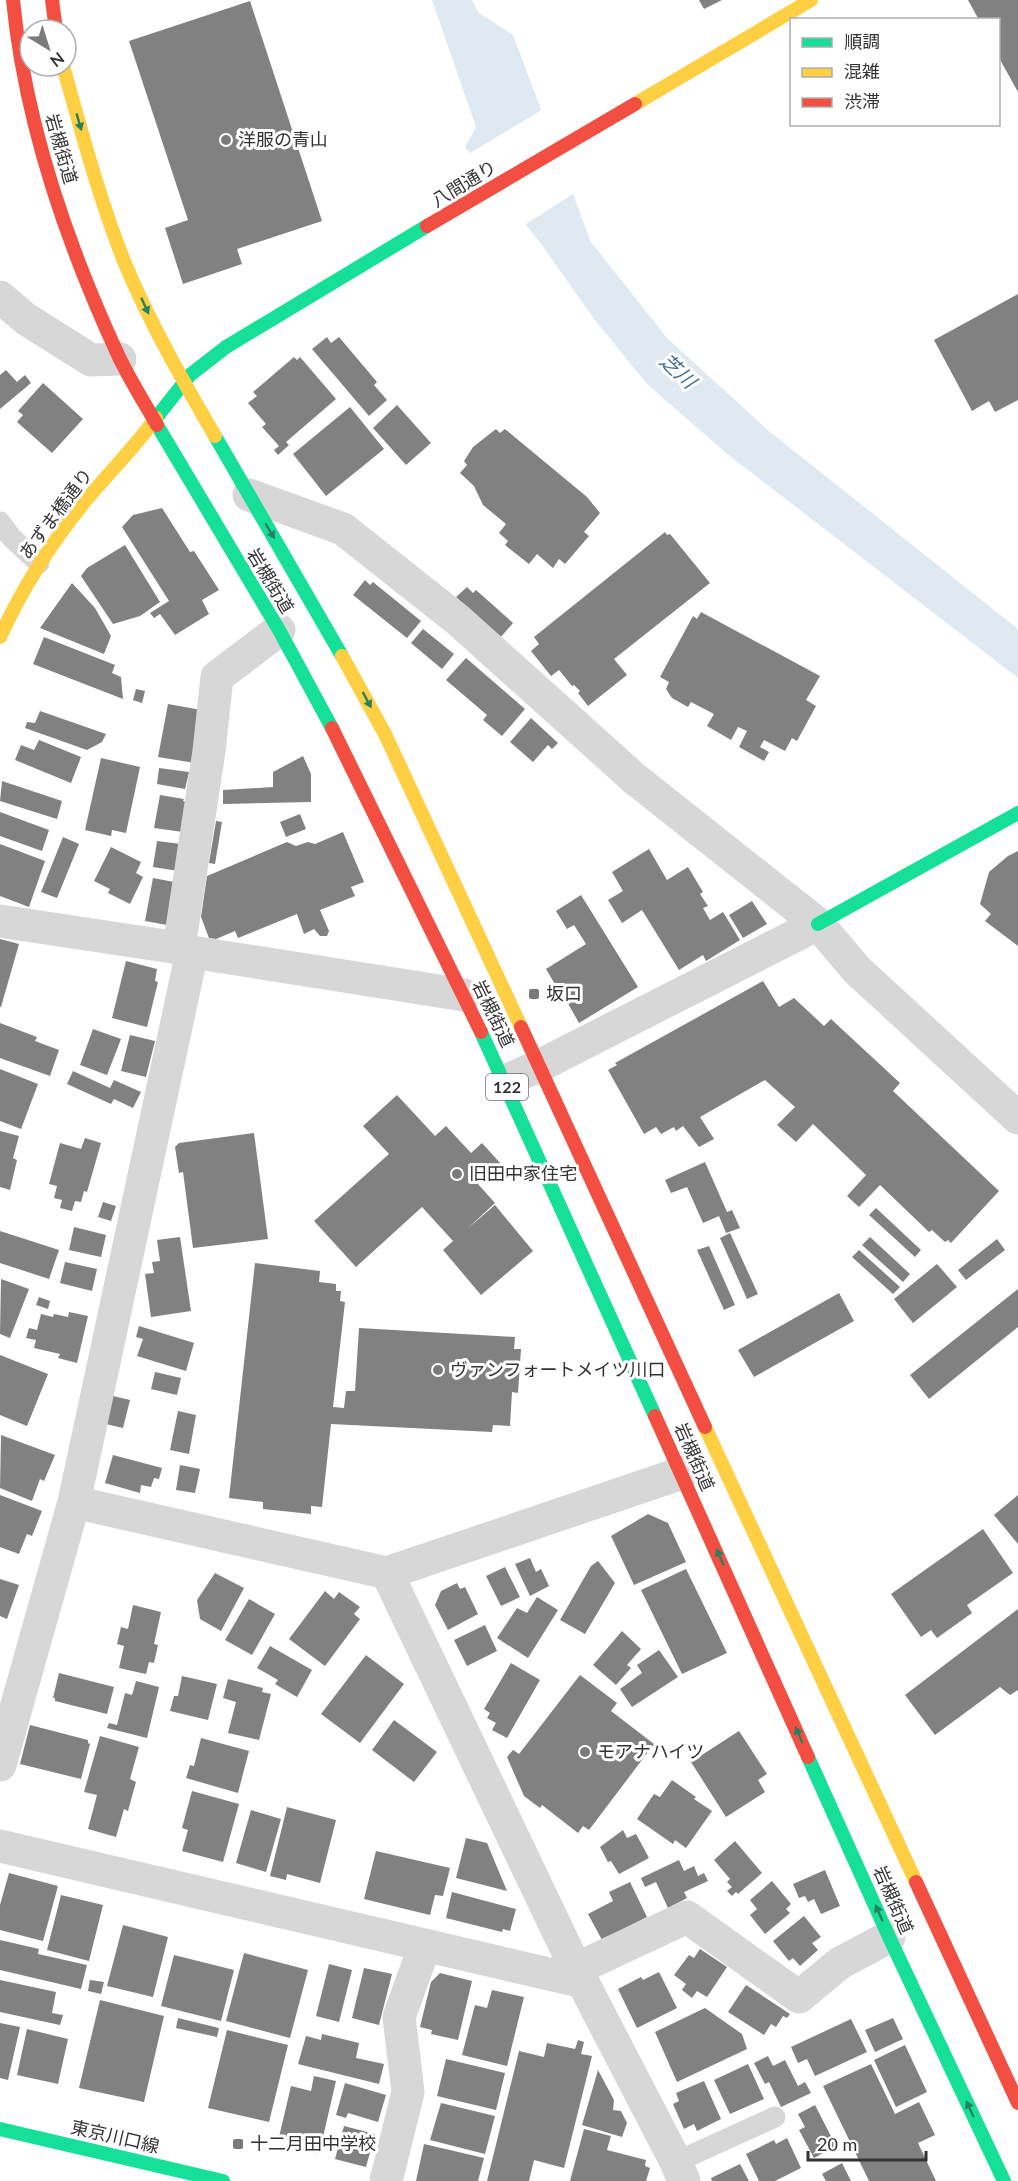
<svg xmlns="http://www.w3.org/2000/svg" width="1018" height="2181" font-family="Lato,'Noto Sans JP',sans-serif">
<rect width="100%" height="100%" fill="#fff"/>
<path fill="#dee9f2" d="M432 0H472L479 13 513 35 591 242 667 338 770 432 1018 629V678L726 453 648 385 594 319 542 245 465 147 476 127Z"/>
<path fill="#fff" d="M545 108 576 192 523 226 467 155Z"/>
<path fill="#818181" d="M699 0H722L704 9Z
M968 0H1018V92L998 56V20H979Z
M250 1 322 221 237 249 242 264 183 284 165 228 188 220 129 41Z
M1018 294V400L995 412 989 401 972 411 934 340Z
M327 337 331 343 339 337 377 382 374 385 387 400 369 416 312 349Z
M294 357 297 360 300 357 336 399 286 442 289 445 278 455 274 450 279 446 262 427 266 424 248 403 257 396 253 392Z
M6 370 17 382 25 375 31 383 0 409V375Z
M43 383 83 419 52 453 17 422 23 415 18 411Z
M397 405 431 443 406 465 373 428Z
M350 407 384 449 326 496 293 454Z
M496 429 500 433 505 429 587 497 600 513 584 532 589 536 565 564 559 559 553 568 537 554 529 564 505 545 508 541 499 533 506 524 483 505 474 486 460 473 467 465 464 461 473 447Z
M162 508 190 552 194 551 219 590 202 600 209 614 175 635 160 614 154 618 150 613 169 601 122 527 133 515Z
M665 532 667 535 670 534 710 583 614 659 627 675 588 706 578 693 580 691 574 685 572 686 559 670 551 676 531 651 539 644 534 637Z
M125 545 160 602 140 616 113 624 81 576 87 568Z
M365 580 370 585 373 582 421 621 407 638 353 595Z
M72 583 95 608 111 636 104 654 40 628Z
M467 587 473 593 476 590 513 623 500 638 456 597Z
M701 612 820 676 806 700 816 706 797 741 792 738 785 751 764 740 760 747 769 752 764 761 739 747 747 731 738 727 731 740 707 726 714 714 691 702 688 707 672 698 666 689 669 682 660 677 693 616 697 619Z
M423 629 454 654 442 669 411 643Z
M44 637 115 665 112 673 121 677 123 699 33 664Z
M466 658 525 709 502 736 483 720 487 715 446 680Z
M136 689 145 691 142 703 133 700Z
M168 704 201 710 195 763 158 757Z
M40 711 106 734 102 742 87 750 25 728 27 722 35 723Z
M531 718 558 743 552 749 548 745 533 762 510 742Z
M39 740 81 757 71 783 15 760 21 745 34 750Z
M303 756 311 774V802L223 804V790L273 787V772Z
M101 758 140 767 126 833 112 830 111 836 85 830Z
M159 768 189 772 185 789 157 784Z
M2 781 62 801 57 819 0 801Z
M160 795 184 799 183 801 187 802 183 832 154 828Z
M0 812 49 830 42 851 0 836Z
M300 814 306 829 286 837 280 822Z
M216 821 222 822 215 864 209 863Z
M343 832 364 882 351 887 355 896 320 910 329 931 327 936H320L314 929 304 934 297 914 238 938 235 931 216 939 209 938 201 917 207 876 287 842 296 846 308 842 315 844Z
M63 837 79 844 57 898 41 892Z
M157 841 181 844 178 871 153 867Z
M0 844 45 861 29 907 0 896Z
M111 847 141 862 136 873 143 877 130 904 108 893 110 889 94 881Z
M649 849 667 880 688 867 703 892 700 894 708 906 703 908 710 920 723 912 740 940 706 961 703 955 679 970 642 910 622 923 608 900 623 891 612 872Z
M1018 851V946L985 921 991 914 980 904 989 872 1008 856Z
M153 878 174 882 167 925 145 921Z
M581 895 638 987 579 1023 566 1000 560 1004 554 994 559 991 546 969 586 944 574 925 567 929 556 911Z
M752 901 767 924 743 938 729 915Z
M0 939 19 944 1 1007H0Z
M126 961 157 969 155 981 158 982 147 1027 112 1018Z
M763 981 779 1007 794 998 824 1026 831 1019 900 1083 893 1091 999 1191 951 1243 948 1240 945 1242 932 1230 929 1232 880 1185 859 1207 847 1196 866 1175 813 1124 796 1142 777 1125 795 1107 765 1080 700 1117 714 1139 699 1147 683 1126 676 1131 674 1127 661 1134 656 1127 644 1134 608 1070 617 1065 615 1063Z
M0 1023 37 1037 35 1041 59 1050 50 1076 0 1058Z
M93 1029 121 1039 107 1075 80 1065Z
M130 1035 155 1041 146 1077 121 1071Z
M0 1069 38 1084 21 1129 0 1121Z
M73 1071 110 1088 114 1080 141 1092 133 1108 114 1099 111 1104 67 1084Z
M397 1095 435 1136 446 1126 471 1153 482 1143 501 1164 478 1184 495 1203 467 1229 495 1205 533 1251 481 1295 443 1250 453 1241 422 1207 356 1267 314 1221 389 1154 363 1126Z
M0 1131 19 1136 13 1158 17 1160 10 1190 0 1187Z
M254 1133 268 1239 193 1248 183 1172 179 1173 175 1147 179 1143Z
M85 1138 101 1143 87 1192 84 1191 81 1202 75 1201 72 1211 60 1208 62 1200 54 1198 57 1186 49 1184 60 1143 81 1149Z
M705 1162 727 1212 732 1210 740 1228 726 1233 719 1216 703 1223 687 1187 671 1193 665 1180Z
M103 1202 116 1206 111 1221 98 1217Z
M876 1208 921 1250 915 1257 869 1215Z
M74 1227 106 1235 101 1257 69 1250Z
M0 1231 59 1250 49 1279 0 1263Z
M730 1233 758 1294 747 1299 720 1238Z
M180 1237 191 1311 151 1317 145 1274 154 1273 152 1262 160 1261 157 1240Z
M870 1237 910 1274 903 1282 862 1245Z
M997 1239 1005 1250 966 1280 958 1270Z
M709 1246 735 1305 724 1310 697 1250Z
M859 1250 900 1287 893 1294 852 1257Z
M65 1262 97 1269 92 1291 60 1283Z
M255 1263 320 1271 319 1282 336 1284V1291H341L340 1301 345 1302 333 1407 344 1408 346 1391H355L359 1328 515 1337 514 1349H521L518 1393 512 1392 510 1426 493 1425 492 1432 331 1424 322 1507 311 1506V1514L263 1509V1502L229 1498Z
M937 1264 957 1287 913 1323 894 1299Z
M1 1279 29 1289 10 1338 0 1334Z
M1018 1289V1327L929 1399 910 1375Z
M839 1293 854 1321 754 1377 738 1350Z
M39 1297 50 1301 48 1309 36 1305Z
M69 1312 88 1316 77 1363 58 1358 60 1354 34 1348 36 1340 26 1338 29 1328 37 1330 41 1314 53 1317 54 1314 68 1317Z
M139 1326 194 1343 186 1371 137 1356 143 1339 136 1337Z
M0 1355 48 1374 27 1426 0 1415Z
M155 1372 181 1378 177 1395 151 1389Z
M113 1396 130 1400 123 1428 106 1424Z
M178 1411 196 1415 189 1454 170 1450Z
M1 1435 55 1455 44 1481 40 1479 32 1501 0 1488Z
M113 1455 162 1468 159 1479 154 1478 151 1487 141 1485 140 1493 105 1483Z
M180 1465 200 1469 195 1493 176 1490Z
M0 1495 42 1511 32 1536 27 1534 19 1554 0 1547Z
M1018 1495V1544L994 1515Z
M648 1514 668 1523 686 1562 634 1585 611 1536Z
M983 1529 1013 1573 967 1605 972 1613 937 1638 931 1630 921 1637 891 1594Z
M530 1558 536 1572 541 1569 549 1586 530 1596 515 1564Z
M598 1561 615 1583 585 1634 560 1620 591 1566Z
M505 1567 520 1597 501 1606 486 1576Z
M686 1569 727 1653 682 1674 641 1590Z
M215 1573 244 1588 221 1631 200 1619 197 1600Z
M0 1579 19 1585 7 1619 0 1616Z
M457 1583 460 1589 465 1587 478 1614 448 1630 435 1605 441 1591Z
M325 1591 334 1599 339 1592 360 1607 354 1614 360 1619 325 1666 289 1639Z
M537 1597 558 1610 528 1658 497 1638 517 1608 527 1613Z
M249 1599 275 1614 252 1655 225 1640Z
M133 1605 161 1612 154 1644 158 1645 154 1663 149 1662 146 1674 119 1668 124 1646 117 1644 121 1627 128 1629Z
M1018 1609V1690L1010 1695 1000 1687 935 1735 905 1695Z
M485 1625 497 1651 467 1666 454 1640Z
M622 1631 641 1649 627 1665 631 1668 616 1685 593 1665Z
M270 1646 312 1670 297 1697 275 1684 278 1680 257 1668Z
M659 1650 678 1677 632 1707 620 1689 642 1673 637 1665Z
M366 1655 404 1684 360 1743 321 1714Z
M511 1663 540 1680 507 1738 492 1730 496 1723 487 1718 490 1713 484 1709Z
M59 1673 114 1687 107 1714 55 1701V1698H53Z
M580 1675 617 1703 611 1711 654 1744 589 1830 583 1826 578 1833 542 1805 540 1808 524 1796 507 1757 513 1750 519 1754Z
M182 1676 217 1684 208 1720 170 1711 174 1696H178Z
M228 1679 263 1688 262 1692 271 1694 259 1740 228 1733 236 1702 223 1698Z
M136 1681 159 1687 147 1738 107 1728 109 1723 117 1725 125 1693 132 1695Z
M394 1720 437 1752 414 1782 372 1750Z
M30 1725 88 1740V1743L90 1744 81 1779 20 1764Z
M739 1731 767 1774 758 1780 765 1792 726 1817 691 1762Z
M100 1736 139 1747 130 1779 136 1782 128 1811 124 1809 116 1837 88 1829 97 1795 84 1792Z
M201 1738 249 1751 238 1793 186 1778 190 1765 194 1766Z
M672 1780 696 1797 694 1799 712 1811 686 1848 675 1840 673 1844 637 1819 654 1794 660 1797Z
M192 1791 239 1804 223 1862 182 1851 188 1830 182 1828Z
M287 1807 336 1820 320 1883 287 1874 286 1880 270 1876Z
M251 1810 281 1819 266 1872 236 1863Z
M623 1830 627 1838 636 1834 649 1858 619 1874 611 1861 608 1862 600 1847Z
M466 1838 487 1843 507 1891 456 1878Z
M735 1841 762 1873 738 1894 736 1892 732 1896 727 1891 732 1887 727 1882 730 1879 714 1860Z
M376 1851 450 1868 443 1896 435 1895 430 1915 364 1899Z
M679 1860 684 1871 694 1866 698 1876 704 1873 708 1881 684 1892 687 1898 668 1908 656 1882 645 1887 641 1878Z
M825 1870 840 1906 821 1914 814 1899 808 1902 805 1896 799 1898 793 1884Z
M9 1873 58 1886 43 1941 0 1930V1905Z
M772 1881 791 1904 786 1909 790 1913 765 1934 750 1915 757 1909 750 1900Z
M630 1882 647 1917 602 1940 588 1914 613 1901 609 1892Z
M452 1892 516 1909 510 1931 503 1929 502 1932 446 1918Z
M61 1895 103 1905 89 1961 47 1950Z
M804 1916 821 1937 812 1943 818 1950 800 1966 793 1958 789 1961 773 1941Z
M123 1925 168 1937 153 1997 107 1986Z
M0 1940 39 1949 38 1954 87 1965 81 1989 0 1970Z
M700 1949 727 1967 707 1997 697 1991 692 1998 682 1990 686 1984 674 1975 689 1955 694 1958Z
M244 1953 308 1970 290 2038 226 2021Z
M174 1955 234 1970 221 2021 161 2006Z
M329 1964 352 1970 339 2022 316 2016Z
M364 1968 392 1974 379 2025 352 2018Z
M659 1972 677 2008 637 2028 618 1989 641 1977 643 1980Z
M440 1973 472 1981 458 2040 431 2034 432 2030 420 2027 431 1982Z
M0 1980 56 1992 52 2013 63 2015 60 2025 0 2012Z
M90 1980 104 1982 101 1994 88 1991Z
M746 1985 790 2014 787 2018 783 2016 776 2027 771 2024 764 2035 728 2012Z
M492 1990 524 1997 507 2066 462 2055 475 2005 487 2008Z
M100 2000 164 2016 144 2102 79 2088Z
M705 2008 742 2034 747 2049 677 2082 655 2032Z
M178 2018 219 2028 217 2037 176 2028Z
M893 2018 903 2039 875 2052 865 2030Z
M851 2019 867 2052 815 2076 807 2059 798 2063 791 2047Z
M0 2023 20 2027 8 2080 0 2078Z
M27 2029 68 2039 58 2084 17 2075Z
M227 2030 288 2045 269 2122 208 2108Z
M322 2034 359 2043 356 2058 384 2064 379 2084 298 2064 306 2036 321 2040Z
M578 2040 584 2042 581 2054 592 2056 564 2168 534 2160 529 2181H487L519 2051 544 2057 547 2043 575 2049Z
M905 2045 927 2092 896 2107 874 2060Z
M768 2056 773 2066 785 2060 798 2086 805 2082 811 2093 781 2107 769 2082 765 2084 754 2063Z
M446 2059 505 2073 496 2110 437 2096Z
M748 2064 764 2099 730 2114 714 2080Z
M871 2064 895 2114 919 2102 935 2135 918 2143 936 2181H869L823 2086Z
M598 2070 614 2100 613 2110 621 2111 627 2123 622 2137 582 2125Z
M314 2076 336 2081 319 2154 308 2151 309 2147 299 2145 300 2142 279 2137 291 2086 311 2091Z
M704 2081 721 2119 697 2131 694 2124 684 2129 673 2104 679 2101 676 2093Z
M345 2083 386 2095 378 2122 348 2113 346 2118 336 2115Z
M441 2103 495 2116 485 2154 430 2140Z
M815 2105 836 2146 814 2158 799 2130 805 2127 798 2114Z
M344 2126 375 2134 366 2167 335 2159Z
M584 2129 611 2136 607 2150 646 2160 645 2166 650 2168 646 2181H570Z
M787 2138 801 2168 775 2181H759L746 2154 774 2140 776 2144Z
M424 2144 484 2158 478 2181H416Z
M842 2163 851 2181H826L822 2174Z
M740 2164 749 2181H712L711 2178Z"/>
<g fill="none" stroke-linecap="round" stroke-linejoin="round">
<path stroke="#d7d7d7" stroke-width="21" d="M0 522 11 537 39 563
M676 2162 775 2117"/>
<path stroke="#d7d7d7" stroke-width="33" d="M0 297 26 319 91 360 120 359
M249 495 343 529 458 620 635 779 818 924 857 970 1018 1118
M0 921 179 948 192 952 74 1502 0 1765
M179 948 209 751 217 677 279 630
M192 952 464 995
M505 1081 539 1066 818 924
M74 1502 387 1573 682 1473
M387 1573 576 1969 676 2162 684 2181
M0 1846 583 1982
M576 1969 687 1917 799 1997 840 1963 889 1937
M386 2181 408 2092 399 2017 425 1945"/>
<path stroke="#16e098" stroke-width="14" d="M156 418 190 375 226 347 427 226
M157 425 279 630 332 728
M215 436 342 656
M818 924 1018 813
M481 1032 655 1416
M808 1757 889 1937 1004 2181
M0 2129 223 2181"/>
<path stroke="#ffcf43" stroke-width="14" d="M63 66C82 133 100 202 126 266 151 325 183 381 215 436
M635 104 811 0
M0 637C22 589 49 546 82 505 106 476 134 448 156 418
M342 656 385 734 521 1027
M705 1427 916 1882"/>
<path stroke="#f24e42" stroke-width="14" d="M13 0C25 123 67 245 119 357 130 380 144 402 157 425
M52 0 56 30
M427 226 635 104
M332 728 481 1032
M521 1027 705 1427
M655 1416 808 1757
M916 1882 1018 2103"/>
</g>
<defs><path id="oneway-solid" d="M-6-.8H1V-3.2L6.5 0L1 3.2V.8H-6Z" transform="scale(1.5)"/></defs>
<g fill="#268160">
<use href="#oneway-solid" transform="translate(79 122) rotate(74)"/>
<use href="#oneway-solid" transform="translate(145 306) rotate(65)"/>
<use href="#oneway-solid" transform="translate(270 531) rotate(59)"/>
<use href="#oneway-solid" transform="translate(367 700) rotate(62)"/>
<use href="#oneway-solid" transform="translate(720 1557) rotate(-114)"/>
<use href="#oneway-solid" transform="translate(799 1735) rotate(-114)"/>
<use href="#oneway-solid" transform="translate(879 1913) rotate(-114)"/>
<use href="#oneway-solid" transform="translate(970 2109) rotate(-115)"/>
</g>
<g fill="#7a7a7a" stroke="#fff" stroke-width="2">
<circle cx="226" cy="140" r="6"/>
<rect x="528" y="988" width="12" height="12" rx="3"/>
<circle cx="457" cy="1174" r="6"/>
<circle cx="438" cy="1370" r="6"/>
<circle cx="585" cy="1752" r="6"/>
<rect x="232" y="2138" width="12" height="12" rx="3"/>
</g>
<g text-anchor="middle" stroke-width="6" stroke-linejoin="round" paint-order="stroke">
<rect fill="#fff" stroke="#707070" stroke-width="1.5" x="486" y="1074" width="42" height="26" rx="4.5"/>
<g font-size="16" font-weight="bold" fill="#333">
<text x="507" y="1093">122</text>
</g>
<g font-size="18" fill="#333" stroke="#fff" text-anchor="start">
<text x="238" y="146">洋服の青山</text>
<text x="546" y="1000">坂口</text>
<text x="469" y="1180">旧田中家住宅</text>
<text x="450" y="1376">ヴァンフォートメイツ川口</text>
<text x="597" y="1758">モアナハイツ</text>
<text x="250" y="2150">十二月田中学校</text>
</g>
<g font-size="18" fill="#333" stroke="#fff">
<text transform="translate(61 149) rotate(74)" y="6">岩槻街道</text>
<text transform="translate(464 184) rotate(-31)" y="6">八間通り</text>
<text transform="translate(56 514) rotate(-53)" y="6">あずま橋通り</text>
<text transform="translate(270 581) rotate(59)" y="6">岩槻街道</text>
<text transform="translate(493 1014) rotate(64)" y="6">岩槻街道</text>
<text transform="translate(694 1457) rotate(66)" y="6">岩槻街道</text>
<text transform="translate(893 1900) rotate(66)" y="6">岩槻街道</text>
<text transform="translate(115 2137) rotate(13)" y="6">東京川口線</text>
</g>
<g font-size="20" font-style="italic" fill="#427193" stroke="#fff">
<text transform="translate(678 371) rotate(43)" y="7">芝川</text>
</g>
</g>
<rect x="790" y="18" width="210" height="108" fill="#ffffff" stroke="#adadad" stroke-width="1.5"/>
<rect x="802" y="38" width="30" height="9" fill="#16e098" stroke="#adadad" stroke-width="1.5"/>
<text x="844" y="48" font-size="18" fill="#333333">順調</text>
<rect x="802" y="68" width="30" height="9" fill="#ffcf43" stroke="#adadad" stroke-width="1.5"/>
<text x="844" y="78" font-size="18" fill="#333333">混雑</text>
<rect x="802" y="98" width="30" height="9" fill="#f24e42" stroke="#adadad" stroke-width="1.5"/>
<text x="844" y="108" font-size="18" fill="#333333">渋滞</text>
<g transform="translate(48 48) rotate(142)"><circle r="28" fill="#ffffff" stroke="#adadad" stroke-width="1.5"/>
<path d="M0-4.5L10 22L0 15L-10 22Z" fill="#7a7a7a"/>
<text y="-9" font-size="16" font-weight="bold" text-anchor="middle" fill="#333333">N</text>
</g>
<path d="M808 2151v9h118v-9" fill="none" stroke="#333333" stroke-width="3"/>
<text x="817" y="2151" font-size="18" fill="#333333" stroke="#ffffff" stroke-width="4.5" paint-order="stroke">20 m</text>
</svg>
